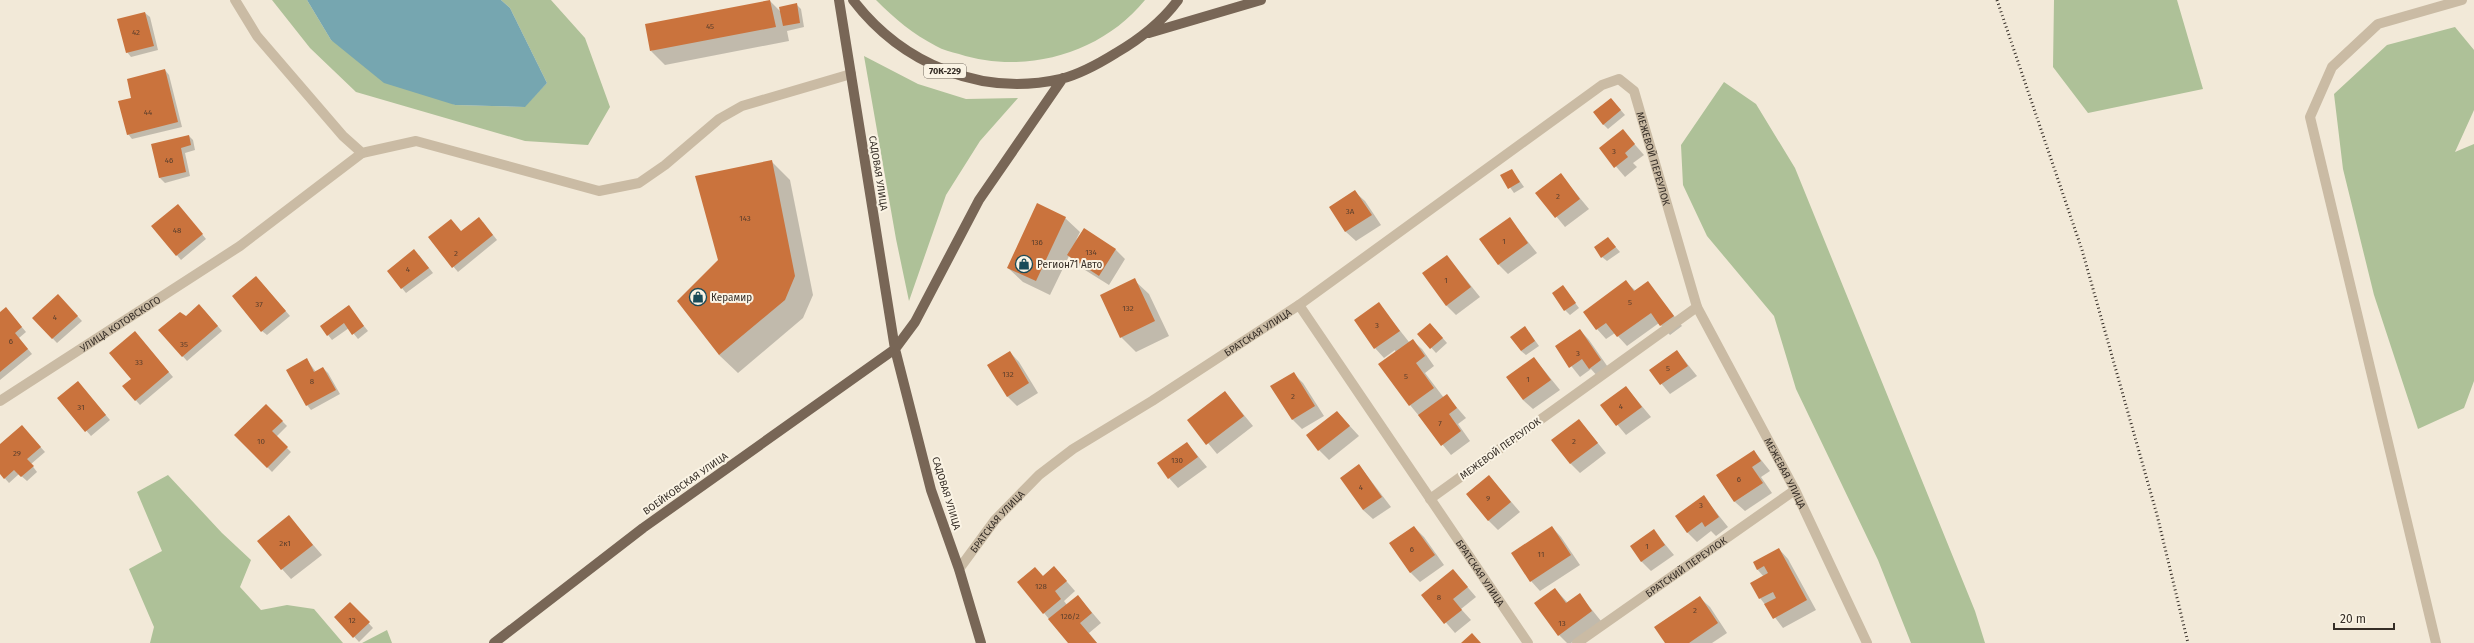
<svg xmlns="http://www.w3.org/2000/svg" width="2474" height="643" font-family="'Fira Sans',sans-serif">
<rect width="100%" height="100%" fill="#f2e9d8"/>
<path fill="#aec198" d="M272 0H307L331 40 455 105 524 107 547 83 510 8 501 0H551L585 38 610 107 588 145 525 141 356 92 310 48Z
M876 0H1145C1101 54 1025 75 959 54 951 52 943 50 936 46 913 34 895 19 876 0Z
M2054 0H2177L2203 89 2088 113 2053 67Z
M2455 27 2474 50V110L2455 152 2474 144V381L2464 408 2418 429 2374 295 2343 169 2334 94 2387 45Z
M864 56 918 84 966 99 1018 98 980 141 946 195 909 301 896 239Z
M1724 82 1756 104 1795 168 1975 611 1985 643H1911L1878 560 1796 389 1774 316 1707 236 1683 185 1681 145Z
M168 475 222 533 251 560 240 587 261 610 287 605 314 609 343 643H150L154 627 129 569 162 551 137 492Z
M387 630 392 643H362Z"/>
<path fill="#76a6b0" d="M307 0H501L510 8 547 83 525 107 455 105 384 83 331 40Z"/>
<path fill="#0003" d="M770 1 781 12 796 4 801 9 804 27 787 31 789 41 665 65 651 51Z
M145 13 150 17 158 50 131 57 127 52Z
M165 70 169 75 182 127 132 139 128 134 133 98Z
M1611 99 1625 115 1608 129 1603 124Z
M1623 131 1644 155 1633 163 1637 167 1625 177 1601 149Z
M189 136 193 140 195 150 185 153 190 176 165 183 160 178 152 145Z
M771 161 790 180 813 295 803 318 738 373 719 355V261Z
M1512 170 1524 187 1514 193 1502 176Z
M1560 174 1589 209 1565 227 1537 193Z
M1355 192 1365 201 1381 225 1356 241 1346 232 1331 208Z
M182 210 206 239 181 260 152 226Z
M1065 218 1080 232 1076 240 1084 229 1116 250 1125 259 1109 285 1077 265 1069 256 1050 295 1023 282 1008 268Z
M1510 219 1537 253 1508 274 1498 264Z
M451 220 461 232 483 222 497 240 458 272 429 238Z
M1608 238 1620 252 1607 261 1602 257Z
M419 255 433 273 406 293 388 271Z
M1447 256 1480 297 1456 315 1446 305Z
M1134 280 1149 294 1169 336 1136 352 1121 337 1101 296Z
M261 282 290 316 267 335 262 331Z
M1626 282 1636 291 1648 283 1682 326 1670 335 1659 323 1627 346 1615 333 1606 339 1597 329Z
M1563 287 1579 308 1570 315 1565 310Z
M62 300 82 321 57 343 33 318Z
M1379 304 1409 342 1412 340 1422 349 1434 366 1425 373 1444 398 1447 396 1466 418 1458 424 1470 441 1451 455 1410 405 1395 350 1384 358 1375 348Z
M348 306 368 331 358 339 349 328 332 340 321 326Z
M204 310 222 331 187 361 160 330Z
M0 313H10L26 332 19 338 32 354 0 380Z
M1435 329 1447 343 1436 353 1419 334Z
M1580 330 1589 340 1610 370 1599 378 1591 369 1580 377 1556 347Z
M1529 332 1539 346 1526 355 1521 351Z
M139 337 173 377 140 405 124 387 132 379Z
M1677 351 1697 376 1670 394 1650 370Z
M1010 352 1019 362 1038 393 1017 406 1007 396Z
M1534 358 1560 390 1533 409 1523 400Z
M307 360 316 372 323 368 328 373 340 394 311 410 307 405Z
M1293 373 1303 383 1324 416 1302 429 1293 420Z
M82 387 110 420 91 436 58 398Z
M1626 387 1651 417 1626 435 1601 405Z
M1225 392 1253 426 1217 454 1189 420Z
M266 405 287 426 276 437 291 452 272 472 236 435Z
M1337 412 1359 436 1329 460 1319 450Z
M1579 420 1606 453 1580 473 1570 463Z
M26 431 45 452 31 464 37 472 27 481 19 474 9 483 0 473V446Z
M1187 443 1207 467 1178 488 1169 478Z
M1754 451 1770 471 1761 477 1772 493 1745 511 1735 502 1717 476Z
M1359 465 1391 507 1373 519 1363 510Z
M1489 476 1520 512 1498 530 1488 520Z
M1704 497 1728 527 1716 536 1711 531 1697 542 1687 532Z
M289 517 322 555 291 579 282 569Z
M1414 527 1424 537 1444 565 1420 582 1410 572Z
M1552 527 1561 537 1580 565 1540 591 1531 581Z
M1654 531 1674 555 1651 571 1641 561Z
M1779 549 1788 559 1816 610 1783 628 1760 598 1764 577 1757 569Z
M1054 567 1075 591 1064 601 1067 605 1078 596 1101 623 1089 633 1097 643H1069L1044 613 1043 576Z
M1453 570 1476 597 1461 609 1471 620 1455 633 1422 595Z
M1555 589 1568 603 1580 595 1601 621 1571 643H1567L1559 635Z
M1700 598 1710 607 1727 633 1712 643H1666Z
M350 603 373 628 359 642 336 617Z"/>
<path fill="#ca733d" d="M770 0 776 27 650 51 645 24Z
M797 3 800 23 783 26 779 7Z
M145 12 154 46 126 53 117 19Z
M165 69 178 122 127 135 118 101 131 98 127 79Z
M1611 98 1621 110 1603 125 1593 112Z
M1623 129 1635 144 1625 153 1628 157 1614 168 1599 148Z
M189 135 191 145 181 148 186 172 159 178 151 144Z
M772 160 795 276 785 300 719 355 677 301 718 260 695 176Z
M1512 169 1520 182 1508 189 1500 175Z
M1561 173 1580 199 1555 218 1535 193Z
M1355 190 1372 215 1345 232 1329 207Z
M1037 203 1066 217 1036 281 1007 268Z
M178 204 203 234 176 256 151 226Z
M479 217 493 235 452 268 428 237 451 219 461 231Z
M1510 217 1528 243 1498 265 1479 239Z
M1084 228 1116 249 1099 276 1067 255Z
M1608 237 1616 247 1601 258 1594 247Z
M414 249 429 268 401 289 387 271Z
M1447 255 1471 287 1446 306 1422 273Z
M256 276 286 311 261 332 232 296Z
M1135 278 1155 321 1120 338 1100 295Z
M1626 280 1634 291 1648 281 1674 316 1660 326 1651 313 1617 337 1606 323 1596 330 1583 312Z
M1563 285 1576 303 1564 311 1552 293Z
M58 294 78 316 52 339 32 318Z
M1379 302 1400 331 1374 349 1354 320Z
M199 304 218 326 182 357 158 330 180 312 186 316Z
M349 305 364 326 352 335 344 323 327 336 320 326Z
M6 307 22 327 15 333 28 349 0 372V312Z
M1430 323 1443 338 1430 349 1417 334Z
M1525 326 1535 341 1521 351 1510 337Z
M1580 329 1601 360 1589 369 1582 359 1569 368 1555 346Z
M135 331 169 372 135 401 122 386 131 379 109 353Z
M1413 339 1425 356 1416 363 1434 388 1409 406 1378 364Z
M1677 350 1688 366 1660 385 1649 370Z
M1010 351 1029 383 1007 397 987 365Z
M1534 357 1551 380 1523 400 1506 377Z
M307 358 314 372 323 367 336 390 306 406 286 370Z
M1294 372 1315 406 1292 420 1270 386Z
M78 381 106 415 85 432 57 398Z
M1626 386 1642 407 1616 426 1600 405Z
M1225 391 1244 416 1206 445 1187 420Z
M1447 394 1457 408 1449 414 1461 431 1441 446 1418 415Z
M266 404 283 421 272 431 288 447 267 468 234 435Z
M1337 411 1350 426 1318 451 1306 435Z
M1579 419 1598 443 1570 464 1551 440Z
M22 425 41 447 27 459 34 466 21 477 14 470 4 479 0 474V444Z
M1187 442 1198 457 1168 479 1157 463Z
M1754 450 1761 461 1752 467 1763 483 1734 502 1716 475Z
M1359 464 1382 497 1363 510 1340 478Z
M1489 475 1511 502 1488 521 1466 494Z
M1704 495 1719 517 1705 527 1702 522 1687 533 1675 516Z
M289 515 313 545 281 570 257 541Z
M1414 526 1435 555 1410 573 1389 543Z
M1552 526 1571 555 1530 582 1511 553Z
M1654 529 1665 545 1641 562 1630 546Z
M1779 548 1807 600 1773 619 1764 604 1776 598 1773 592 1759 599 1750 583 1768 573 1764 566 1757 570 1753 562Z
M1054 566 1067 581 1055 591 1061 599 1043 614 1017 582 1035 567 1043 576Z
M1453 569 1468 587 1453 599 1462 610 1444 624 1421 595Z
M1555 588 1566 603 1580 593 1592 611 1558 636 1534 603Z
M1078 595 1092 613 1080 623 1097 643H1068L1048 619Z
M1700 596 1718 623 1689 643H1665L1654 627Z
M350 602 370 622 353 638 334 617Z
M1472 633 1481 643H1461Z"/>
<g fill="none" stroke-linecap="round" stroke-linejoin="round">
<g stroke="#cabba4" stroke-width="10">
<path d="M235 0 257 36 343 136 362 153 416 141 599 191 639 183 665 165 719 119 742 106 851 74"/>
<path id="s1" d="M1299 305 1602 85 1619 79 1634 91 1697 307 1430 499"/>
<path id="s2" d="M1697 307 1795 490 1867 643"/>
<path id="s3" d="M0 401 240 246 362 153"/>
<path id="s4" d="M959 569 995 520 1039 475 1073 449 1152 401 1299 305 1528 643"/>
<path id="s5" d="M1577 643 1795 490"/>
<path d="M2436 643 2310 117 2332 67 2378 24 2462 0"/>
</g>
<path stroke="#786656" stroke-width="10" d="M839 0 895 349 931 490 959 569 981 643
M853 0C902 64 981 97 1061 79 1080 74 1100 63 1116 53 1140 39 1161 23 1178 0
M1149 33 1261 0
M494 643 643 528 895 349 915 322 979 200 1063 78"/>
<path stroke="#352d26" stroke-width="3" stroke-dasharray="1 3" stroke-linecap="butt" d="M1997 0 2082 250 2157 515 2188 643"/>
</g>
<defs>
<g id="shop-ring" transform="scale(0.9)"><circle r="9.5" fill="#faf3e4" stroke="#1a4b58" stroke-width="1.5"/><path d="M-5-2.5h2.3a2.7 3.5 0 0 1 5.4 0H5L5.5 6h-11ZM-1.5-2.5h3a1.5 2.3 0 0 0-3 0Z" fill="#1a4b58"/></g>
</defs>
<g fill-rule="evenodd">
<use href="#shop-ring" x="1024" y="264"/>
<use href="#shop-ring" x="698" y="297"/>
</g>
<g text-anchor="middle" stroke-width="4" stroke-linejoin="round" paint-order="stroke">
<g font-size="8" fill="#5a3e2c">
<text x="710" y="29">45</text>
<text x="136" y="35">42</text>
<text x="148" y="115">44</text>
<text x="1614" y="154">3</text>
<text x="169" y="163">46</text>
<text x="1558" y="199">2</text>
<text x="1350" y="214">3А</text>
<text x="745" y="221">143</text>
<text x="177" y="233">48</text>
<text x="1504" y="244">1</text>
<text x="1037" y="245">136</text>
<text x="1091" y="255">134</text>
<text x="456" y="256">2</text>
<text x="408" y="272">4</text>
<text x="1446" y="283">1</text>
<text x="1630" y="305">5</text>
<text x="259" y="307">37</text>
<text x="1128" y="311">132</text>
<text x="55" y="320">4</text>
<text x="1377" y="328">3</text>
<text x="11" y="344">6</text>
<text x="184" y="347">35</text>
<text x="1578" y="356">3</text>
<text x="139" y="365">33</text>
<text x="1668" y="371">5</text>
<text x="1008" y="377">132</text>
<text x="1406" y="379">5</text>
<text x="1528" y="382">1</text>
<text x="312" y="384">8</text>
<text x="1293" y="399">2</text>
<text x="1621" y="409">4</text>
<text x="81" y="410">31</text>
<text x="1440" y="426">7</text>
<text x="261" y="444">10</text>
<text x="1574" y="444">2</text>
<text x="17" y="456">29</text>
<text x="1177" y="463">130</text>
<text x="1739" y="482">6</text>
<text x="1361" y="490">4</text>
<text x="1488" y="501">9</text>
<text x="1701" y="508">3</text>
<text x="285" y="546">2к1</text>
<text x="1647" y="549">1</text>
<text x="1412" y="552">6</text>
<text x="1541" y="557">11</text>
<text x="1041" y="589">128</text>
<text x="1439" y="600">8</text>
<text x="1695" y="613">2</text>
<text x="1070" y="619">126/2</text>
<text x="352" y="623">12</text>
<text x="1562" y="626">13</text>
</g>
<rect fill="#faf3e4" stroke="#70685f" stroke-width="1" x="924" y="64" width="42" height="14" rx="3"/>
<g font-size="9" font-weight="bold" fill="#352d26">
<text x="945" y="74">70К-229</text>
</g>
<g font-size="10" fill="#352d26" stroke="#faf3e4">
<text dy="4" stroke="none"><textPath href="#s1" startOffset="482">МЕЖЕВОЙ ПЕРЕУЛОК</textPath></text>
<text transform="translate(879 173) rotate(81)" y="4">САДОВАЯ УЛИЦА</text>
<text dy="4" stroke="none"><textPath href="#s3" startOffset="143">УЛИЦА КОТОВСКОГО</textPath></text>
<text dy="4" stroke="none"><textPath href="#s4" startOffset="385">БРАТСКАЯ УЛИЦА</textPath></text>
<text transform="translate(1500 448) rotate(-36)" y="4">МЕЖЕВОЙ ПЕРЕУЛОК</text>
<text dy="4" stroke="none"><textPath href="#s2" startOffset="188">МЕЖЕВАЯ УЛИЦА</textPath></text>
<text transform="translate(685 483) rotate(-35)" y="4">ВОЕЙКОВСКАЯ УЛИЦА</text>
<text transform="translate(947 493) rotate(73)" y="4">САДОВАЯ УЛИЦА</text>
<text dy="4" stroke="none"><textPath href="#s4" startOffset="61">БРАТСКАЯ УЛИЦА</textPath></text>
<text dy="4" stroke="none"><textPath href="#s5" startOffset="133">БРАТСКИЙ ПЕРЕУЛОК</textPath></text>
<text dy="4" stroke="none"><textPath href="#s4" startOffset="758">БРАТСКАЯ УЛИЦА</textPath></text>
</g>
<g font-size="10" fill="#352d26" stroke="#faf3e4" text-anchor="start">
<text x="1037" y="268">Регион71 Авто</text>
<text x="711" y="301">Керамир</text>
</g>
</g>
<path d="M2334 623v6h60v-6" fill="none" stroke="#352d26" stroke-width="2"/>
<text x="2340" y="623" font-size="12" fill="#352d26" stroke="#faf3e4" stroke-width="3" paint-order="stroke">20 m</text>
</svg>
